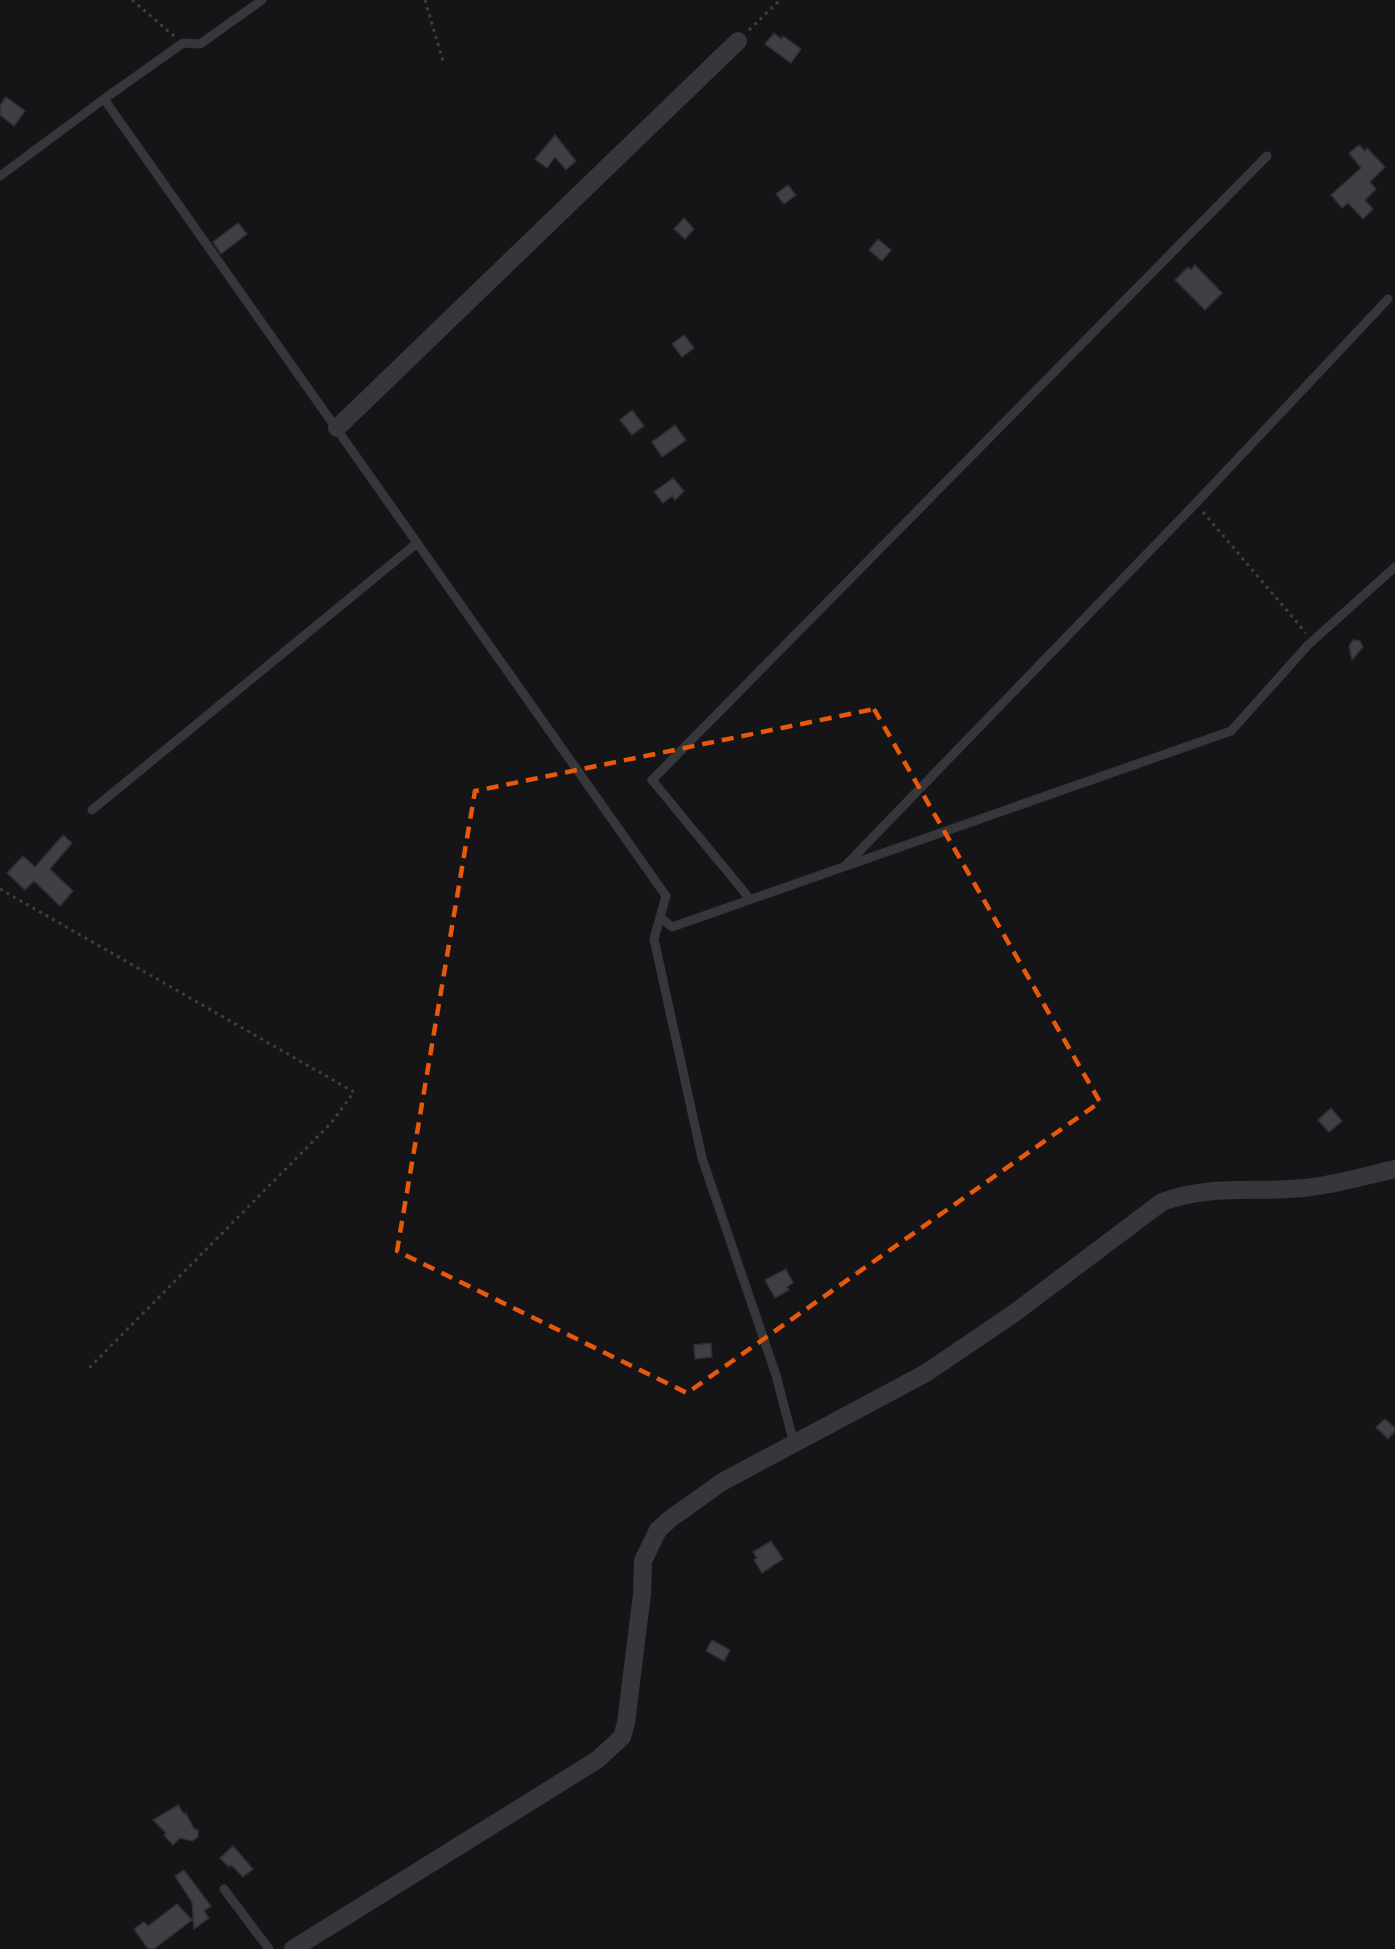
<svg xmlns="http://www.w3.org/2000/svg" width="1395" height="1949" font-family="Helvetica,sans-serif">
<rect width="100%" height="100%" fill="#151517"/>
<path fill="#3f4044" stroke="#2f2f33" stroke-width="1.5" d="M774 33 781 39 783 36 801 49 791 63 765 44Z
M6 97 25 111 14 126 0 115V105Z
M555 135 576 161 566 170 555 157 547 168 535 159Z
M1359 145 1365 151 1367 148 1385 167 1370 182 1376 189 1365 200 1373 209 1363 219 1348 203 1342 208 1331 195 1361 168 1349 153Z
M788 185 796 195 784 204 776 194Z
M684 218 694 229 685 239 674 229Z
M238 223 247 234 221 254 213 242Z
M878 239 891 250 882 261 869 250Z
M1195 265 1222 293 1205 310 1175 280 1188 267 1191 270Z
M684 335 694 348 682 357 672 344Z
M632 410 644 426 632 435 620 420Z
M675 425 686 440 662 457 652 442Z
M673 478 684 491 675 500 672 496 663 503 654 492Z
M1353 640 1360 641 1363 647 1352 660 1349 646Z
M63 835 72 843 50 869 73 891 60 906 34 881 25 890 7 873 23 856 35 867Z
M1331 1108 1342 1121 1329 1132 1318 1120Z
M786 1269 793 1283 787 1287 789 1290 775 1298 765 1280Z
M711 1343 712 1357 695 1359 694 1345Z
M1385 1419 1395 1428V1431L1388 1439 1376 1427Z
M771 1541 783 1559 762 1573 754 1560 757 1558 753 1552Z
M712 1640 730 1650 724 1661 706 1651Z
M178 1805 184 1814 186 1813 194 1829 198 1830V1837L192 1841 180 1838 173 1845 164 1835 166 1833 153 1820Z
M233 1846 253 1869 243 1877 231 1865 229 1867 220 1858Z
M184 1870 211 1906 204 1911 209 1918 194 1929 192 1902 175 1876Z
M177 1904 192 1920 154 1949H148L134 1929 144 1922 148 1926Z"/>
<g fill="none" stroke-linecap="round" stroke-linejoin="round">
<path stroke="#3c3e42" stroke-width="3" stroke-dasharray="3 4.5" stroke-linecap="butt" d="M132 0 174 36
M425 0 443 61
M749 30 780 0
M1203 512 1306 633
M0 889 354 1092 331 1123 87 1370"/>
<path stroke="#36373b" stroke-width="9" d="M104 99 183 43 200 44 262 0
M0 176 104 99 666 896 654 939 702 1158 776 1375 794 1444
M92 810 417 543
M847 864 1196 503 1388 299
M750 899 652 780 1267 156
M660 917 672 927 1231 731 1308 645 1395 567
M224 1889 269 1949"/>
<path stroke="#36373b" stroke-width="18" d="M337 428 738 41
M293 1949 597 1760 622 1737 626 1723 642 1594 643 1561 658 1530 670 1519 722 1482 926 1373 1013 1314 1162 1202C1212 1184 1254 1193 1304 1188 1334 1185 1365 1176 1395 1169"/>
</g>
<path fill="none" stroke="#e8590c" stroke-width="4.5" stroke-dasharray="12 8" stroke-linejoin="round" d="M874 709 1100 1102 687 1393 397 1251 475 791Z"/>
</svg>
